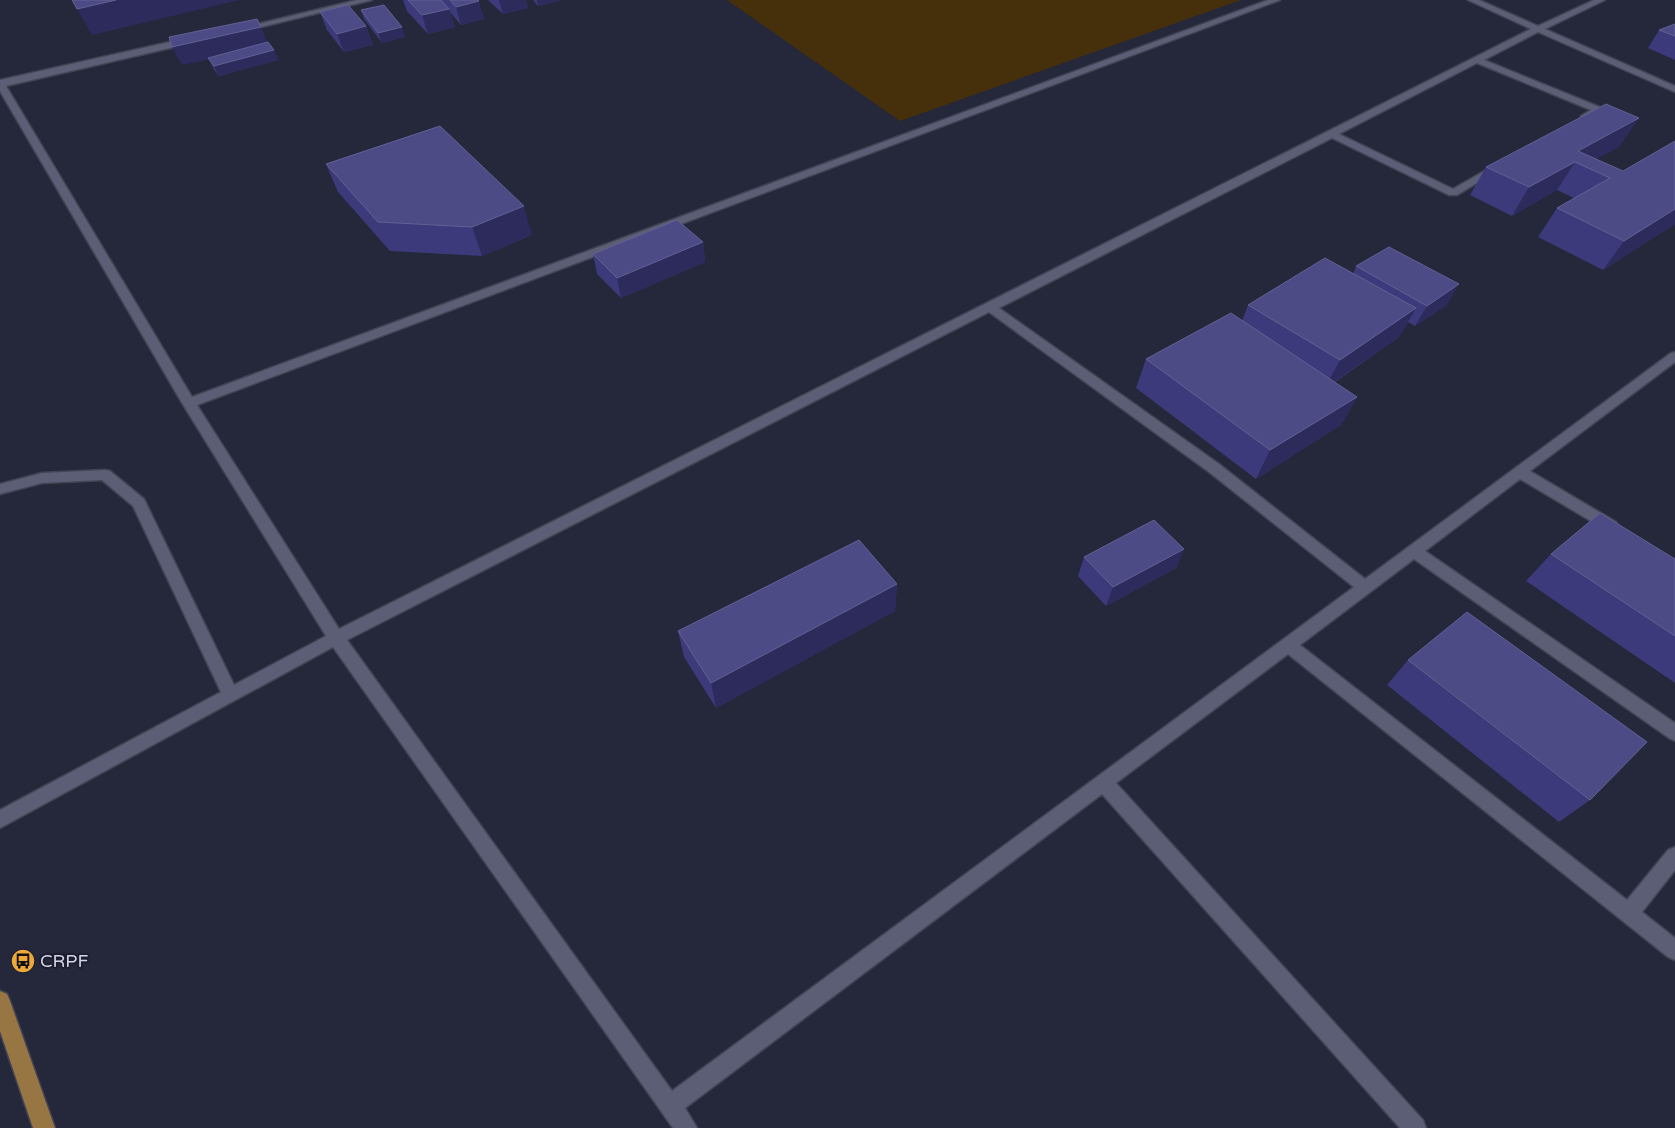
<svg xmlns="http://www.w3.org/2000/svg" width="1675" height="1128" font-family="'Varela Round',sans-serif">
<rect width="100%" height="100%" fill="#25273b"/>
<path fill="#46300c" d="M727 0H1241L900 121Z"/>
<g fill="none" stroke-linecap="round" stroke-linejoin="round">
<g stroke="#424353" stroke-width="3">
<path id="lane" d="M357 0H372L241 32 237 29Z
M1268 0H1280L197 405 339 629 1531 29 1468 0H1479L1538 26 1594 0H1605L1545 29 1675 86V92L1538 32 1484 60 1602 108V112L1587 120H1581V116L1591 110 1477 63 1339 134 1453 189 1493 166 1497 165 1502 168 1457 195H1449L1332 138 999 308 1219 464 1365 579 1671 353 1675 352V362L1530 471 1616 522 1618 526 1616 530 1611 532 1606 530 1520 479 1425 551 1675 723V741L1669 738 1414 559 1300 645 1627 900 1668 850 1675 847V870L1642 912 1675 938V960L1668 957 1288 654 1116 783 1423 1120 1426 1128H1400L1102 794 685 1108 697 1128H673L333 647 0 828V810L221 692 133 506 102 480 42 483 0 494V484L42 473 105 470 110 471 144 499 234 685 326 636 182 403 0 91V80L192 37 196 40 192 43 6 86 192 397ZM989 312 1209 472 1354 587 672 1091 347 640Z"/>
</g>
<g stroke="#424353" stroke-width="3">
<path id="primary" d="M0 991 7 994 10 1001 55 1128H33L0 1031Z"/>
</g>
<use href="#lane" fill="#5c5e75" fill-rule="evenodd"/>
<use href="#primary" fill="#977644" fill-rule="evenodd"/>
</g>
<path fill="#3c3a7a" d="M403 0H478L484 19 461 25 450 12 455 27 428 34 407 11Z
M488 0H526L528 8 503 14Z
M533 0H562L538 6Z
M361 10 405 37 382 43 364 19Z
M320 12 366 26 373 45 344 52 327 30Z
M1675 24V60L1648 48 1659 30Z
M268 42 274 50 278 60 219 76 213 68 209 59 182 65Z
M1620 146 1596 159 1675 224 1603 270 1538 237 1557 208 1574 198 1557 190 1512 216 1470 195 1486 167Z
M326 164 532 235 482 256 390 251 338 192Z
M703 242 705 262 621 298 597 274 593 254Z
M1356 266 1447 305 1415 326 1408 322 1399 337 1335 382 1357 397 1341 425 1256 479 1136 388 1146 359 1242 321 1248 305 1353 274Z
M1184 549 1176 568 1106 606 1078 576 1084 557Z
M1551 554 1675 559V683L1526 581Z
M897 584 895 611 716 708 684 657 678 631Z
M1408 660 1590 800 1559 822 1387 685Z"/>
<path fill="#2c2b5c" d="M116 0H240L92 35 77 9Z
M499 0H526L528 8 503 14Z
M537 0H562L538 6Z
M479 1 484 19 461 25 456 7Z
M449 9 455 27 428 34 422 15Z
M366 26 373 45 344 52 337 34Z
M261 27 269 46 182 65 172 47Z
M402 27 405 37 382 43 378 33Z
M274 50 278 60 219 76 214 66Z
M1639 118 1620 146 1584 166 1575 162 1557 190 1512 216 1529 187 1578 151Z
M524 206 532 235 482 256 472 227Z
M1675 209V224L1603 270 1624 241Z
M703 242 705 262 621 298 617 278Z
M1459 284 1447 305 1415 326 1427 306Z
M1416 308 1399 337 1325 388 1340 360Z
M1357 397 1341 425 1256 479 1270 450Z
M1184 549 1176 568 1106 606 1113 587Z
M897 584 895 611 716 708 711 683Z"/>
<path fill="#4d4b85" stroke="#626094" d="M72 0H116L77 9Z
M408 0H441L449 9 422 15Z
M450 0H478L479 1 456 7Z
M348 5 366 26 337 34 320 12Z
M384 5 402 27 378 33 361 10Z
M257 19 261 27 172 47 169 37Z
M1675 24V36L1659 30Z
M268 42 274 50 214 66 208 58Z
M1606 104 1639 118 1578 151 1623 171 1675 141V209L1624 241 1557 208 1610 178 1575 162 1529 187 1486 167Z
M440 126 524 206 472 227 378 222 326 164Z
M677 220 703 242 617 278 593 254Z
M1389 247 1459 284 1427 306 1356 266Z
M1325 258 1416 308 1340 360 1248 305Z
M1231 313 1357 397 1270 450 1146 359Z
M1600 513 1675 559V636L1551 554Z
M1154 520 1184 549 1113 587 1084 557Z
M859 540 897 584 711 683 678 631Z
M1467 612 1647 742 1590 800 1408 660Z"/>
<defs>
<g id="bus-disc" transform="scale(1.25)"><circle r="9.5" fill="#eca93a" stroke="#1c1d30"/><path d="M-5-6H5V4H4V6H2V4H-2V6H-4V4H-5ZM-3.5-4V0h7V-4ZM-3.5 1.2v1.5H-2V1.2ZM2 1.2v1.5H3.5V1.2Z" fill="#111"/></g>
</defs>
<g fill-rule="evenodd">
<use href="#bus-disc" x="23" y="961"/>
</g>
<g text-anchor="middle" stroke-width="4" stroke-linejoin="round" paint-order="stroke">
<g font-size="18" fill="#d4d6e3" stroke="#1c1d30" text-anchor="start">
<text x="40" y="967">CRPF</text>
</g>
</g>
</svg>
